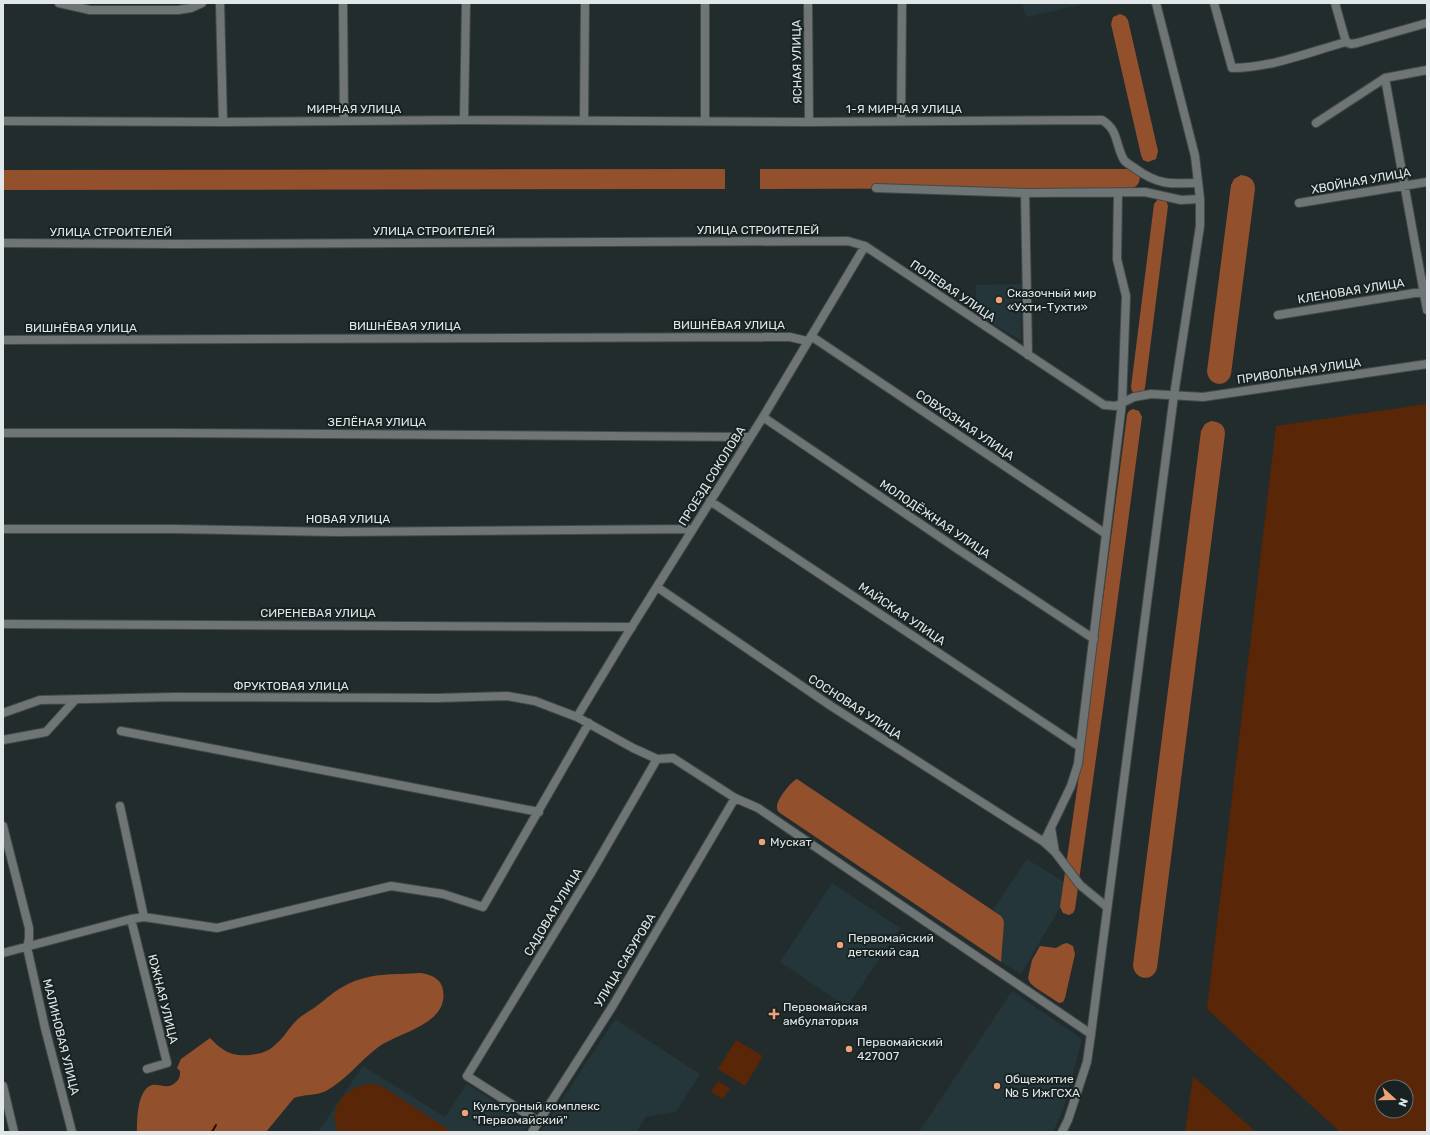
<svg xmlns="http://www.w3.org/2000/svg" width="1430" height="1135" font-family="Rubik,sans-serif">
<rect width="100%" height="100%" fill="#222c2d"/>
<path fill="#243639" d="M1022 3H1089L1026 17Z
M1021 284V340L976 315V285Z
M1027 859 1072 887 1021 974 1001 962 1003 919 993 910Z
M832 883 900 928 847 1007 780 962Z
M1012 991 1082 1039 1064 1107 1053 1132H919Z
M615 1019 700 1074 676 1112 646 1117 636 1132H541Z
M363 1066 445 1117 467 1084 529 1124 524 1132H318Z"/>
<path fill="#592607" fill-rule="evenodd" d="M1427 404V1132H1340L1207 1009 1276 426ZM1382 1087H1406V1111H1382Z
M736 1040 763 1056 745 1086 718 1069Z
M1193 1076 1256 1132H1185Z
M718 1081 730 1088 723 1099 711 1092Z
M368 1084 379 1085 388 1090 452 1132H338C327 1108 345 1088 368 1084Z"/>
<path fill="#92502d" d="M1120 14 1125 16 1128 20 1158 151 1156 159 1148 162 1143 160 1141 155 1111 24 1113 17Z
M725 169V189L3 190V170Z
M760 169H1131L1140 175C1140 182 1138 187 1131 188L760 189Z
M1241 175C1249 176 1255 179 1255 189L1231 374C1227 389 1208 386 1207 371L1231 185 1234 179Z
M1158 199 1166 200 1168 206 1145 388 1143 393 1135 394 1132 391 1131 387 1154 204Z
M1133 409 1139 411 1142 417 1105 694 1075 909 1073 913 1069 915 1063 913 1060 907 1091 692 1127 415 1129 411Z
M1211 421C1220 422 1225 425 1225 434L1157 968C1153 983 1134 980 1133 965L1201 431 1205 424Z
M797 779 1001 916 1003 919 1004 923 1001 962 780 813C778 811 777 811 777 807 776 801 791 781 797 779Z
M1067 943 1073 946 1075 954 1065 998 1063 1002 1059 1003 1036 988 1030 983 1028 978 1032 960 1040 946 1056 948 1063 944Z
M421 973C431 975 441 978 443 990 449 1025 398 1032 377 1048 359 1062 346 1080 326 1091 315 1096 305 1094 294 1098L266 1132H137C137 1120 137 1096 148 1087 157 1080 167 1092 176 1082 180 1079 180 1075 180 1071L177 1068 181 1059 210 1038C224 1053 235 1058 256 1054 263 1053 270 1050 275 1045 283 1039 288 1029 295 1022 300 1016 308 1012 314 1008 325 1000 334 991 346 985 372 972 393 975 421 973Z"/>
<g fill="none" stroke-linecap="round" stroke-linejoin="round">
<path stroke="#2a0a00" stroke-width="2" d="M212 1132 216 1125"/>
<g stroke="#414a4b" stroke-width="10">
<path id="minor" d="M59 3 90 10H178L191 8 202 3
M220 3 223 122
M343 3 344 121
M808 3 809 122
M1214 3 1232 68C1271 68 1309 52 1346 42
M1335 3 1346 42 1351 44 1357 43 1427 23
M1385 78 1427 310
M464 120 466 3
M3 121 223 122 464 120 809 122 1102 120C1119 130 1115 145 1124 160 1126 163 1132 166 1136 169 1158 185 1171 184 1197 183
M584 121 585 3
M705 121V3
M901 121 902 3
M1316 123 1385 78 1427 70
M876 188 1025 193 1145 192 1181 200 1200 199
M1025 193 1028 355
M1299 203 1427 182
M3 243 175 244 848 241 865 246 1104 405 1116 406 1134 397 1151 394 1203 397 1427 364
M1278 315 1427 291
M811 336 1106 534
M3 340 790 337 807 341
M763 417 959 550 1094 639
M3 433H175L750 437
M710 501 1080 747
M3 529H175L336 532 693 529
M657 587 831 706 1044 842 1055 852 1080 885 1107 907
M3 624 632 627
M3 713 40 700 175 697 437 698 507 696 535 701 577 717 633 748 657 759 673 758 735 798 758 808 1091 1034
M577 717 626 636 763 417 865 246
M121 731 539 812
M3 740 46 732 75 700
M120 806 144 917
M3 826 29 928V939L27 947 45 1028 72 1132
M1051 828 1055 852
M1044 842 1071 786 1078 764 1122 403 1126 296 1117 259 1118 193
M131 919 167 1063 147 1069
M3 953 131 919 144 917 217 928 391 886 443 894 483 907 589 723
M3 1086 14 1132
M538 1121 467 1076 591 873 657 759
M532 1132 612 1007 735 798"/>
</g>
<g stroke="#414a4b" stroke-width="10">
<path id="tertiary" d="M1062 1132 1068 1120 1087 1062 1091 1034 1174 395 1200 226V199L1195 156 1156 3"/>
</g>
<use href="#minor" stroke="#6f7474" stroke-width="8"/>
<use href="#tertiary" stroke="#6f7474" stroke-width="8"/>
</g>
<g fill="#f0a27a" stroke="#192223" stroke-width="1.5">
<circle cx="999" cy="300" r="4"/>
<circle cx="762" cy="842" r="4"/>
<circle cx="840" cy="945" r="4"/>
<path d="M772 1008h4v4h4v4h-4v4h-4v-4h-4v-4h4z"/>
<circle cx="849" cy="1049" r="4"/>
<circle cx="997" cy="1086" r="4"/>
<circle cx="465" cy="1113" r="4"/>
</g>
<g text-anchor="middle" stroke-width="4" stroke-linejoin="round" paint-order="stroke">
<g font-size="12" fill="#e1e7e8" stroke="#192223">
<text transform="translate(797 62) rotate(-91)" y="4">ЯСНАЯ УЛИЦА</text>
<text x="354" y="113">МИРНАЯ УЛИЦА</text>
<text x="904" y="113">1-Я МИРНАЯ УЛИЦА</text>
<text transform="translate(1361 181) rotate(-10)" y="4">ХВОЙНАЯ УЛИЦА</text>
<text x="758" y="234">УЛИЦА СТРОИТЕЛЕЙ</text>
<text x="434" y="235">УЛИЦА СТРОИТЕЛЕЙ</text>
<text x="111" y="236">УЛИЦА СТРОИТЕЛЕЙ</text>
<text transform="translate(953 291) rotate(34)" y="4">ПОЛЕВАЯ УЛИЦА</text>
<text transform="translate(1351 291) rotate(-9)" y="4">КЛЕНОВАЯ УЛИЦА</text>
<text x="729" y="329">ВИШНЁВАЯ УЛИЦА</text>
<text x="405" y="330">ВИШНЁВАЯ УЛИЦА</text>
<text x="81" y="332">ВИШНЁВАЯ УЛИЦА</text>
<text transform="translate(1299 371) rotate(-8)" y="4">ПРИВОЛЬНАЯ УЛИЦА</text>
<text x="377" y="426">ЗЕЛЁНАЯ УЛИЦА</text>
<text transform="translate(965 425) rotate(34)" y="4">СОВХОЗНАЯ УЛИЦА</text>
<text transform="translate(712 476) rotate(-58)" y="4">ПРОЕЗД СОКОЛОВА</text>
<text x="348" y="523">НОВАЯ УЛИЦА</text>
<text transform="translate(935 519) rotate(34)" y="4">МОЛОДЁЖНАЯ УЛИЦА</text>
<text x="318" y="617">СИРЕНЕВАЯ УЛИЦА</text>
<text transform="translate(902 614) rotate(34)" y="4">МАЙСКАЯ УЛИЦА</text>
<text x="291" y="690">ФРУКТОВАЯ УЛИЦА</text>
<text transform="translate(855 707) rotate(33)" y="4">СОСНОВАЯ УЛИЦА</text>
<text transform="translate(553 912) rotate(-59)" y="4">САДОВАЯ УЛИЦА</text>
<text transform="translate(625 960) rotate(-59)" y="4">УЛИЦА САБУРОВА</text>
<text transform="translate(163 999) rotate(76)" y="4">ЮЖНАЯ УЛИЦА</text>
<text transform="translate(61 1037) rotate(76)" y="4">МАЛИНОВАЯ УЛИЦА</text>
</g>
<g font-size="12" fill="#e1e7e8" stroke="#192223" text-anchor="start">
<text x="1007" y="297">Сказочный мир<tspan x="1007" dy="14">«Ухти-Тухти»</tspan></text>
<text x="770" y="846">Мускат</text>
<text x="848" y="942">Первомайский<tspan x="848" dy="14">детский сад</tspan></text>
<text x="783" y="1011">Первомайская<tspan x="783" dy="14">амбулатория</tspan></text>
<text x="857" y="1046">Первомайский<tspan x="857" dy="14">427007</tspan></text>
<text x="1005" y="1083">Общежитие<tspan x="1005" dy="14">№ 5 ИжГСХА</tspan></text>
<text x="473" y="1110">Культурный комплекс<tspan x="473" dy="14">"Первомайский"</tspan></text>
</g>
</g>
<rect width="1430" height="1135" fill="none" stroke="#e1e7e8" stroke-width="8"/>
<g transform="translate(1394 1099) rotate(111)"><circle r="19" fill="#192223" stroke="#697172"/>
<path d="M0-3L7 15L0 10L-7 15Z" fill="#f0a27a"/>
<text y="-6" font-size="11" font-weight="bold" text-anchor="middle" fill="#e1e7e8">N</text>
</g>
</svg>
